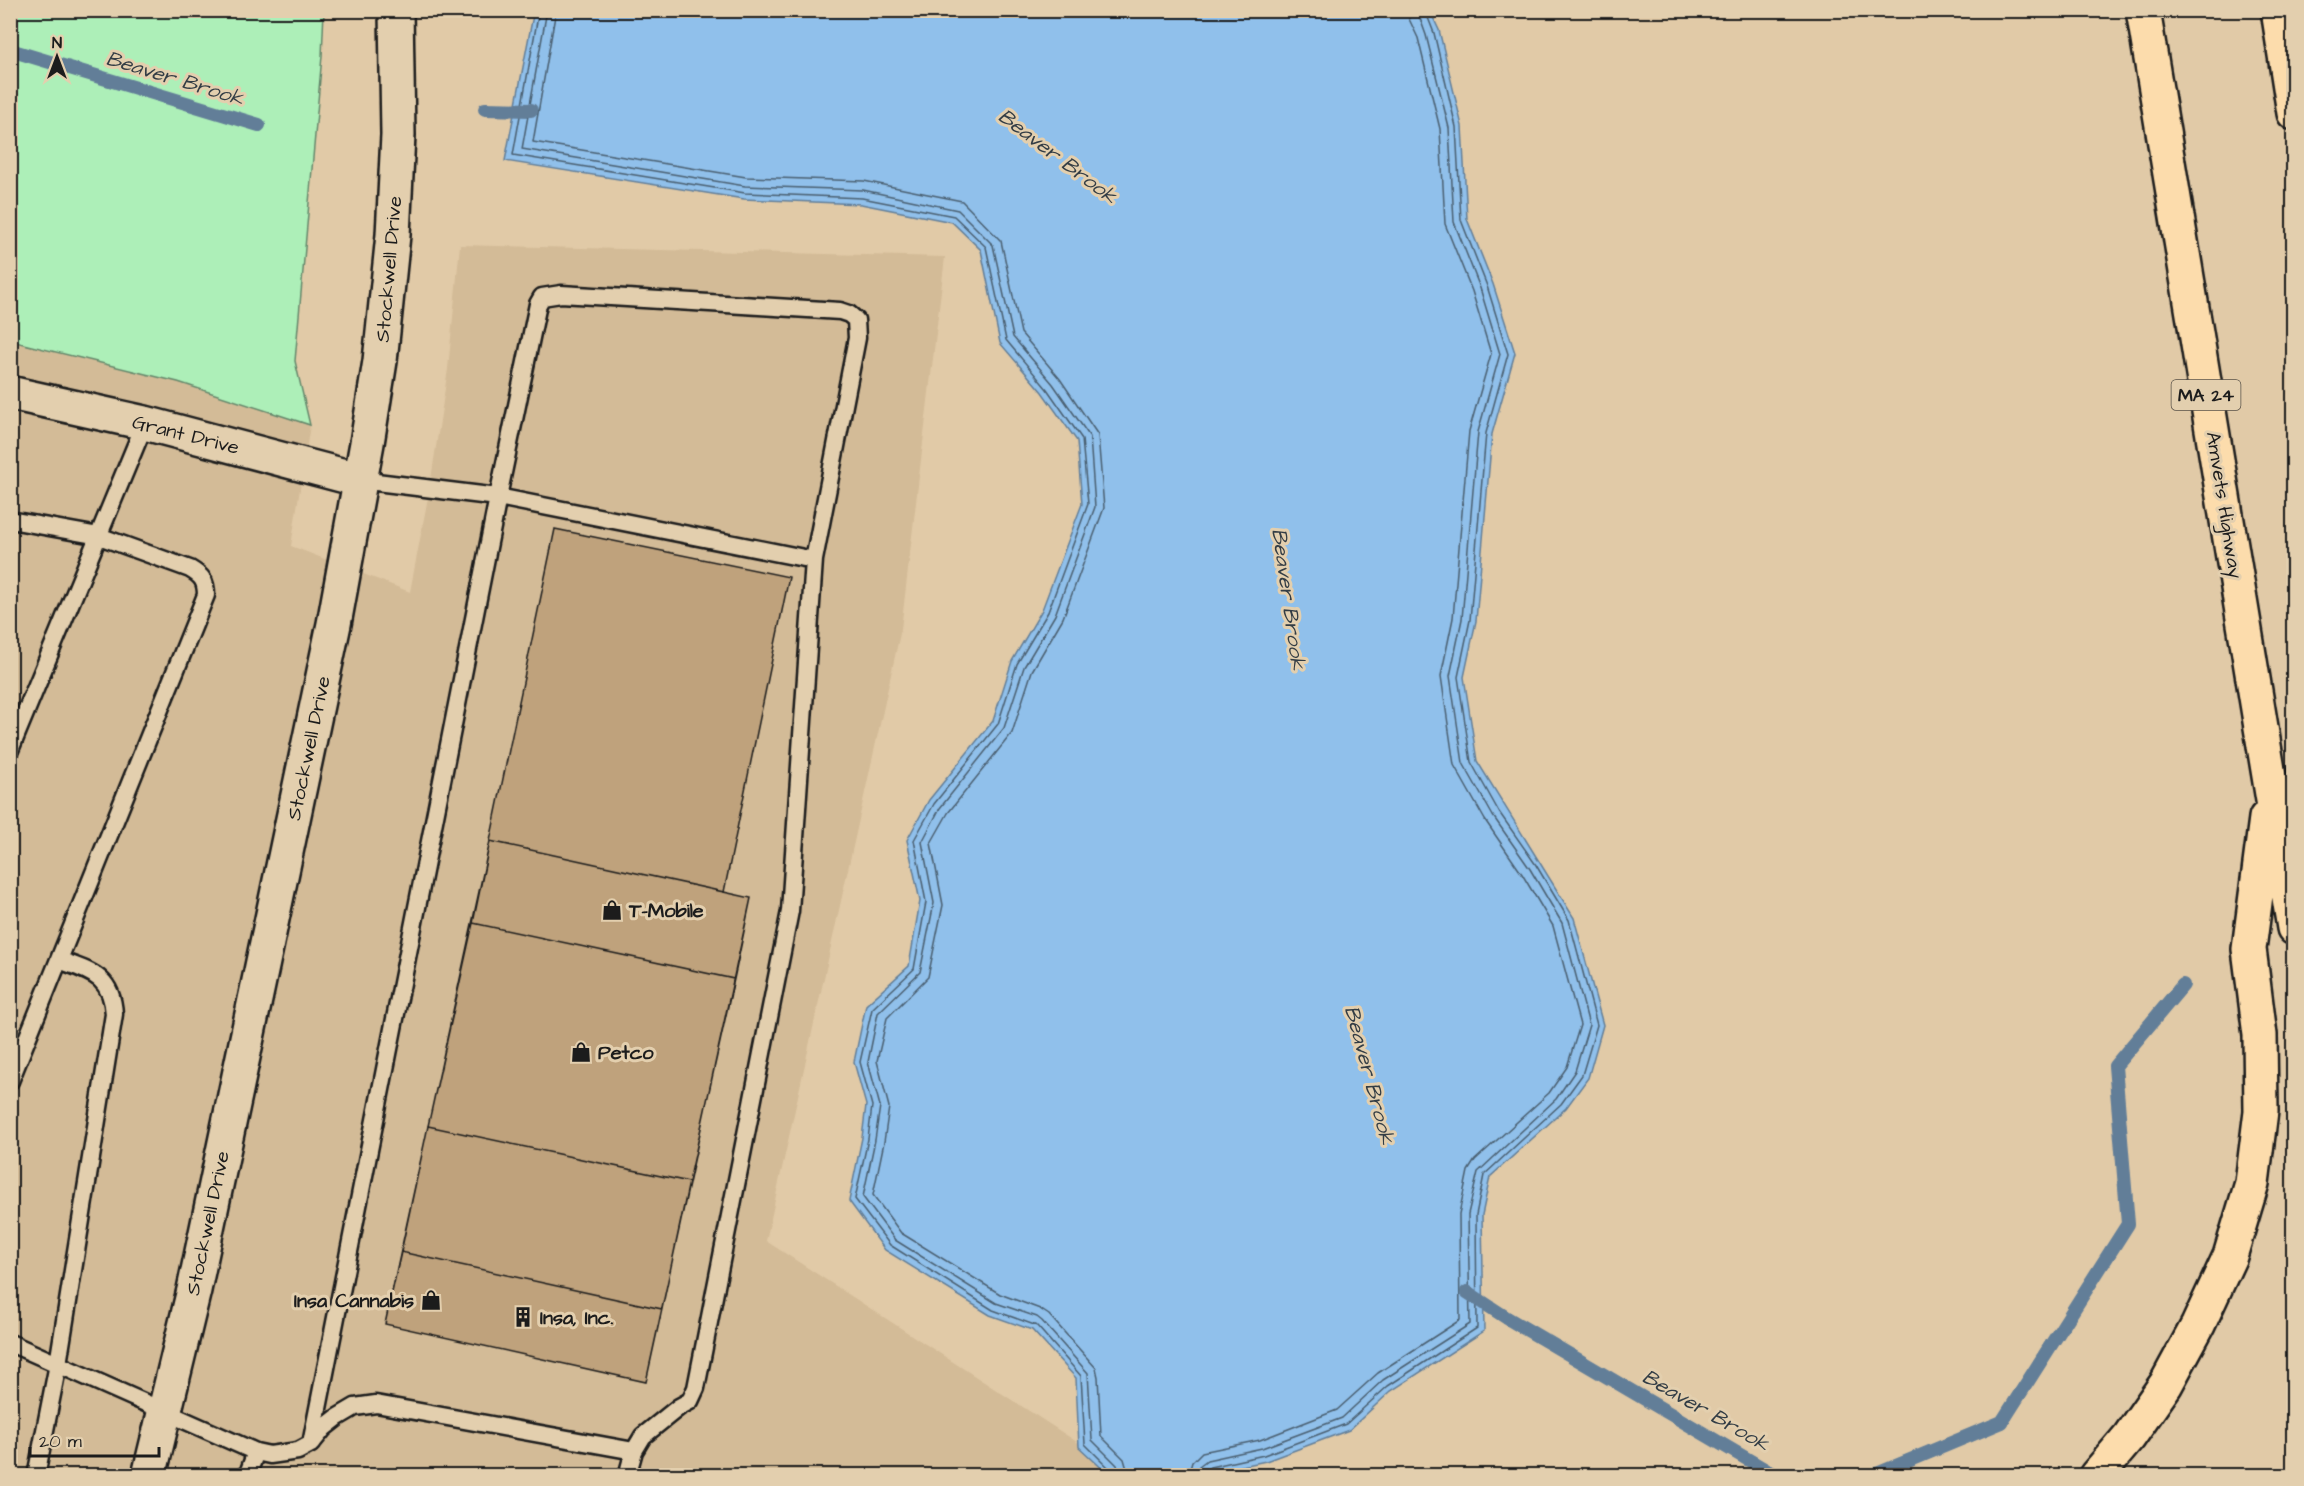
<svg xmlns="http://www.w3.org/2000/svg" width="2304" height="1486" font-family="'Architects Daughter',sans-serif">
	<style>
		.built { fill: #d3bb97 }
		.green { fill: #adefb8; stroke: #64866a; stroke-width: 1.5 }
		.water { fill: #90c0eb; stroke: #627e98; stroke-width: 1.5 }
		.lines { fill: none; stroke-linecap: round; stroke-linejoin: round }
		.shore { stroke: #4a5e6f; stroke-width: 1.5 }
		.stream { stroke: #627e98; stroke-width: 14 }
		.building { fill: #bfa27c; stroke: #1c1c1c; stroke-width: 1.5 }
		.lane-casing { stroke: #1c1c1c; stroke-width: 21 }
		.street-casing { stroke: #1c1c1c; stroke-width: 38 }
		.highway-casing { stroke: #1c1c1c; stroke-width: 38 }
		.lane { stroke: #e3cfae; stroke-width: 16 }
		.street { stroke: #e3cfae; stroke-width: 33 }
		.highway { stroke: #fcdcac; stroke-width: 33 }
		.labels { text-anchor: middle; stroke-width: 6; stroke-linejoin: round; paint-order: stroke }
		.shield { fill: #e3cfae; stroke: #585248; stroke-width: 1.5 }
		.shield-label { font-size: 18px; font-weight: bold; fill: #1c1c1c }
		.street-label { font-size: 20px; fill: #1c1c1c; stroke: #e3cfae }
		.poi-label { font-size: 20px; font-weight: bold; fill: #1c1c1c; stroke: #e3cfae; text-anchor: start }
		.water-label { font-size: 21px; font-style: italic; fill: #333d45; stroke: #e3cfae }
	</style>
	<rect width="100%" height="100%" fill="#e1caa7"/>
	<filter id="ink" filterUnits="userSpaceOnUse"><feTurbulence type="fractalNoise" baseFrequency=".0167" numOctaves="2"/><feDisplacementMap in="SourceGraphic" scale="12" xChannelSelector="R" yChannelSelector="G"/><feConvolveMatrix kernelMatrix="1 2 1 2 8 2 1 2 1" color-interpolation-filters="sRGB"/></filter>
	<g filter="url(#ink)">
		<path class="built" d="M460 245 945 257 901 629 766 1241 1128 1475 11 1476V341L178 382 310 425 291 546 410 592 429 492 448 369Z"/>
		<path class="green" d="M11 10 324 11 322 56 295 361 310 425 178 382 11 341Z"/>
		<path class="water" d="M534 10 1430 11 1439 30 1462 126 1467 219 1493 284 1515 353 1492 434 1476 621 1464 677 1477 761 1574 918 1603 1025 1588 1078 1566 1108 1490 1177 1482 1215 1484 1331 1391 1391 1349 1430 1266 1461 1198 1475H1109L1079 1447 1076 1378 1032 1330 990 1315 885 1250 849 1201 862 1138 866 1105 854 1062 866 1005 909 966 920 901 907 840 929 800 993 721 1012 661 1042 610 1082 504 1077 441 1042 392 1000 343 981 250 952 222 861 204 744 199 505 161Z"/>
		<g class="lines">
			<path class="shore" d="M539 10 513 155 745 193 862 198 954 216 986 247 1006 340 1047 389 1082 439 1088 504 1048 612 1017 664 998 724 934 804 914 840 926 902 914 969 872 1009 860 1062 872 1106 868 1139 855 1199 890 1245 993 1310 1037 1326 1081 1376 1085 1444 1110 1469 1112 1476
				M547 10 522 149 745 186 863 190 958 210 993 245 1013 337 1053 384 1090 437 1095 507 1055 615 1024 667 1004 728 940 808 922 842 934 903 920 972 878 1013 868 1062 880 1106 875 1140 863 1197 895 1240 996 1303 1037 1317 1042 1321 1088 1373 1092 1440 1117 1465 1120 1476
				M556 10 533 142 746 177 864 181 962 201 1001 241 1021 333 1060 379 1098 435 1104 508 1063 618 1032 671 1012 733 948 813 931 843 943 905 928 977 887 1018 877 1061 889 1107 884 1142 873 1195 901 1233 1000 1294 1040 1309 1049 1315 1096 1368 1098 1377 1101 1436 1124 1459 1129 1476
				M1188 1476 1192 1462 1202 1452 1260 1440 1337 1410 1378 1373 1460 1320 1459 1214 1468 1171 1475 1160 1549 1093 1567 1067 1580 1025 1553 926 1522 874 1485 820 1454 765 1441 676 1453 618 1469 431 1491 354 1472 291 1445 224 1440 129 1418 38 1409 19 1408 10
				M1197 1476 1199 1466 1207 1460 1262 1448 1342 1418 1383 1380 1470 1324 1468 1214 1478 1172 1556 1099 1575 1071 1589 1025 1562 923 1530 869 1493 816 1463 763 1450 676 1462 619 1478 432 1500 354 1480 288 1454 222 1449 128 1426 35 1417 10
				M1205 1476 1206 1470 1210 1467 1264 1455 1346 1424 1388 1386 1477 1328 1476 1215 1484 1175 1561 1104 1582 1075 1597 1025 1569 920 1536 865 1499 812 1471 762 1458 677 1470 620 1486 433 1508 354 1487 286 1461 220 1456 127 1434 33 1425 10"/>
			<path class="stream" d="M10 50 259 125
				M485 109 531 110
				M1467 1292 1507 1318 1776 1476
				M1872 1476 2002 1422 2128 1224 2115 1066 2183 985"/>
		</g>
		<path class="building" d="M555 529 789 577 724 892 751 898 646 1382 385 1324 490 841Z
			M555 529 789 577 724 892 490 841Z
			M490 841 751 898 734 979 473 923Z
			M473 923 734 979 689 1182 428 1126Z
			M428 1126 689 1182 662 1309 401 1252Z
			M401 1252 662 1309 646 1382 385 1324Z"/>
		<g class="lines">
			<g class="lane-casing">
				<path id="lane" d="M360 480 498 497 814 560
					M10 520 99 536 190 569C202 576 206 581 206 595L10 1081
					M10 750 145 423
					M10 1343 256 1452 270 1455 298 1451 311 1444 324 1428 338 1417 355 1407 376 1404 634 1451
					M311 1444 498 497 538 304 542 297 561 294 840 311 849 314 856 320 857 338 814 560 790 911 696 1388 690 1401 679 1407 643 1436 634 1451 627 1476
					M36 1476 58 1364 114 1014C112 976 91 972 59 960
					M247 1476 256 1452"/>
			</g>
			<g class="street-casing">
				<path id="street" d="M10 393 145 423 360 480
					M149 1476 194 1290 334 624 367 443 380 361 393 235 398 135 396 10"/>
			</g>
			<g class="highway-casing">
				<path id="highway" d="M2143 10 2294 928
					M2278 10 2294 113
					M2096 1476 2129 1437 2166 1384 2198 1325 2230 1256 2252 1183 2261 1111 2260 1035 2249 949 2266 818"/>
			</g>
			<use href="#lane" class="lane"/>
			<use href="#street" class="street"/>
			<use href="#highway" class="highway"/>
		</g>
	</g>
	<defs>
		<g id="shop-bare" transform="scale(1.62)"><path d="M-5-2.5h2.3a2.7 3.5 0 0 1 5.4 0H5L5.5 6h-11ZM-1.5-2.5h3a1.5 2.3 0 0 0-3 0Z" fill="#1c1c1c" stroke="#e3cfae" stroke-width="2.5" paint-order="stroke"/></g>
		<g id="building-bare" transform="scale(1.62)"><path d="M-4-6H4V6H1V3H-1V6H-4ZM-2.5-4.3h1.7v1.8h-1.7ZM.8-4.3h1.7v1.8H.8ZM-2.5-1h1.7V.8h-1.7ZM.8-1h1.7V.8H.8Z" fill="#1c1c1c" stroke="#e3cfae" stroke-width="2.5" paint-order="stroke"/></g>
	</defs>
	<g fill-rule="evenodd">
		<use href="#shop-bare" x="612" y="910"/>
		<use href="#shop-bare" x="581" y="1052"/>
		<use href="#shop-bare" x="431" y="1300"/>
		<use href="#building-bare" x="523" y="1317"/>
	</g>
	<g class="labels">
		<rect class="shield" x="2171.5" y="380" width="69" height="30" rx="4.5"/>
		<g class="shield-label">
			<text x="2206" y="401">MA 24</text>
		</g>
		<g class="street-label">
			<text transform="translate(388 269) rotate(-85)" y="7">Stockwell Drive</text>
			<text transform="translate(186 434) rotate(14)" y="7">Grant Drive</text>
			<text transform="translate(2225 505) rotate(81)" y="7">Amvets Highway</text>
			<text transform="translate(308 748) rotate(-78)" y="7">Stockwell Drive</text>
			<text transform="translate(207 1223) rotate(-78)" y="7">Stockwell Drive</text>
		</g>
		<g class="poi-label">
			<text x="629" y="917">T-Mobile</text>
			<text x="598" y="1059">Petco</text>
			<text x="414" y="1307" text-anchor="end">Insa Cannabis</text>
			<text x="540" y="1324">Insa, Inc.</text>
		</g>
		<g class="water-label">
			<text transform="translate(175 78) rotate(17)" y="7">Beaver Brook</text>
			<text transform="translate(1058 156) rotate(37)" y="7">Beaver Brook</text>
			<text transform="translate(1289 599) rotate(82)" y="7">Beaver Brook</text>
			<text transform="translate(1370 1075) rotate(75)" y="7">Beaver Brook</text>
			<text transform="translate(1706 1410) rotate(30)" y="7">Beaver Brook</text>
		</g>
	</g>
	<rect width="2304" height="1486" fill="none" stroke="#e3cfae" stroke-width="36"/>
	<rect x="18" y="18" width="2268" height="1450" fill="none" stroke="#1c1c1c" stroke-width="2" filter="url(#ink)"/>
	<g transform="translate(57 57)" stroke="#e3cfae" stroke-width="4.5" paint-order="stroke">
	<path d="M0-4.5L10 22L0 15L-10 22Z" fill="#1c1c1c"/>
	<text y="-9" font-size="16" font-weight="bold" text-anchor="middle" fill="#1c1c1c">N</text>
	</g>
	<path d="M30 1447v9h129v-9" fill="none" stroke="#1c1c1c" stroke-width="3"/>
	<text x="39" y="1447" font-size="18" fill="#1c1c1c" stroke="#e3cfae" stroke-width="4.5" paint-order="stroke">20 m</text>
</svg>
